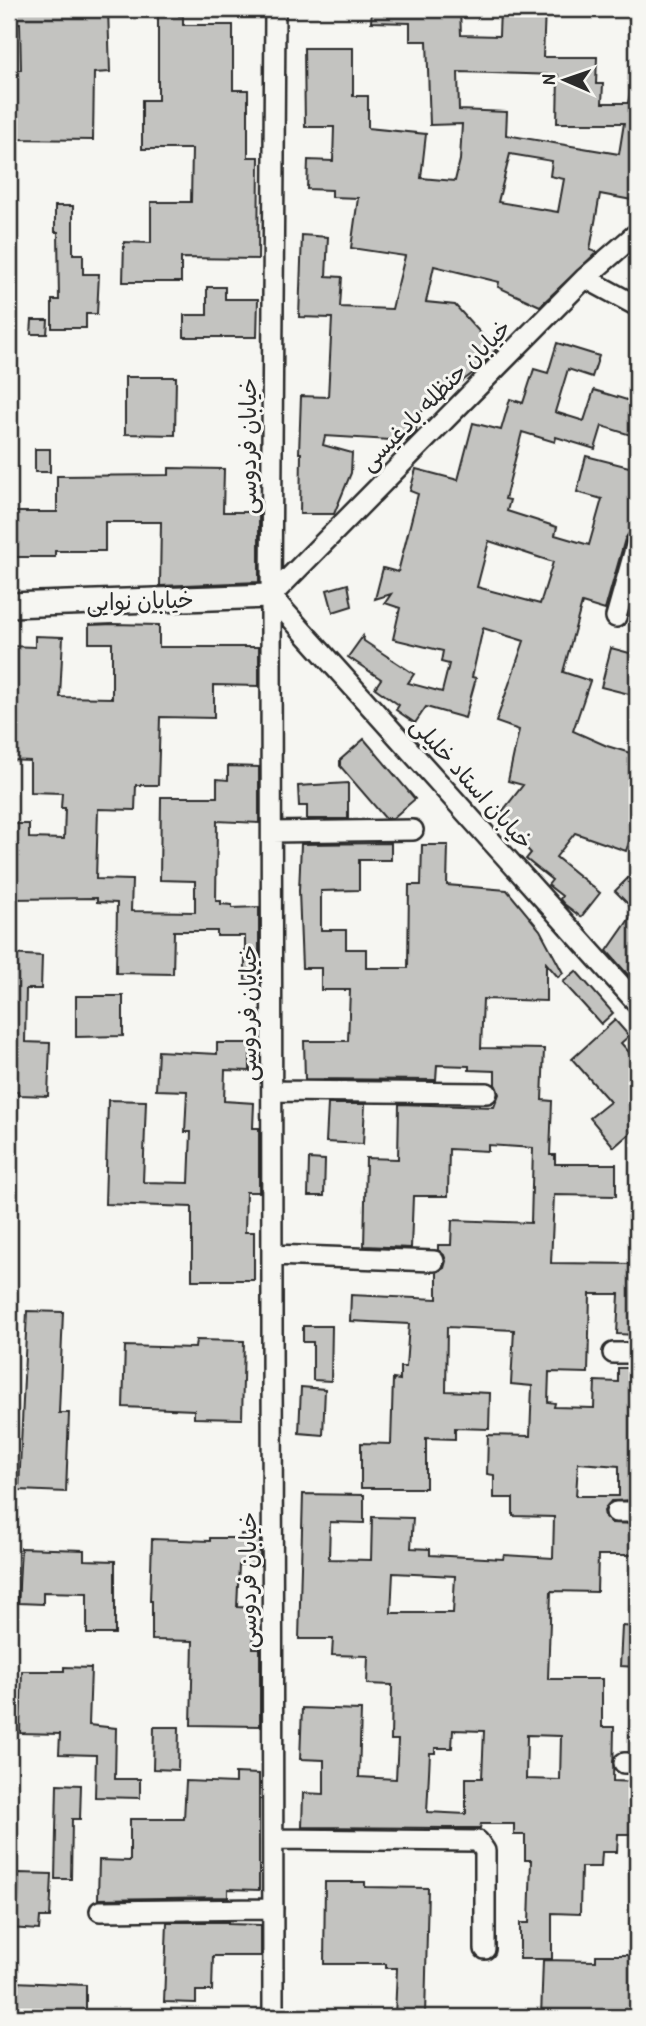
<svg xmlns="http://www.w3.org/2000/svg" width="646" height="2026" font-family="'Patrick Hand','Playpen Sans Arabic',sans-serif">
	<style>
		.building { fill: #c3c3c0; stroke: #2b2b2b; stroke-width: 2; fill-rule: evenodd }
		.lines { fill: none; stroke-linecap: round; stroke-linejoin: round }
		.minor-casing { stroke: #2b2b2b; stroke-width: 24 }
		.tertiary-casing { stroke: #2b2b2b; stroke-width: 28 }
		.minor { stroke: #f6f6f2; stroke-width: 19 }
		.tertiary { stroke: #f6f6f2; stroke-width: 23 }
		.labels { text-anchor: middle; stroke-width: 6; stroke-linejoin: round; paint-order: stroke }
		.street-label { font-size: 23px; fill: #2b2b2b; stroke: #f6f6f2 }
	</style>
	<rect width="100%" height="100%" fill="#f6f6f2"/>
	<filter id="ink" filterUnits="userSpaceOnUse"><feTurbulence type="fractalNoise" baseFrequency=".0143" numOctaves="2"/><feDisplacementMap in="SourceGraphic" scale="14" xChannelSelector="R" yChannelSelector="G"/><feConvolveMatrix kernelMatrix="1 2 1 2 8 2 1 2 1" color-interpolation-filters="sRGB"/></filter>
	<g filter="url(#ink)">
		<path class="building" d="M9 9H108L110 72 94 73 93 140 9 139 12 70H21L20 23H9Z
			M158 9H179V16H183V25H233V90H248V157H259L258 259 181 258V282H123L124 242 151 243V202H191L192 149H142V100H158Z
			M372 9H460L461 35 499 36 500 9H545L543 57H597L596 84H603L602 103H628L630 94H637V201L600 194 590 250 597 252 540 306 498 287 499 282 434 266 426 302 455 305 496 350 477 370 417 415 416 432 407 441 325 436 323 445 352 453 351 473 334 514H300L301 453H299L301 396 328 397 332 318 299 317 302 235 328 237 326 276 342 277 340 307 392 309 405 256 351 248 358 198 332 197V190L307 189 308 160 333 161 334 127H305L304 48H353V96H368V128L426 134 421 178 455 181 460 160 462 124 430 125 427 41H410V23L371 22ZM458 72 558 75 557 123H624L619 154 506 135 507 112 459 110ZM510 154 552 161 550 176 564 179 558 212 498 202Z
			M55 206H73V254H83V274H99L97 314H86V328H52V300H59L58 232H55Z
			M207 287H225V299H258L257 337H184V315H207Z
			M32 320H48L47 334H31Z
			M557 343 599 356 592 377 568 369 555 412 584 421 594 390 637 403V437L602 426 595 449 556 437 555 442 522 432 505 499 510 500 507 511 557 527 555 535 589 545 602 499 577 492 586 456 637 469V530L629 533 625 539 605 610 582 603 563 672 590 681 573 731 607 746 637 755V819L626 851 575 833 556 857 600 893 581 917 564 904 560 899 562 896 548 885 552 880 526 859 531 853 498 817 523 785 508 781 519 730 496 722 524 641 483 628 472 677 476 678 465 718 426 707 415 723 396 710 399 705 375 688 381 679 348 657 363 636 364 641 414 674 408 683 442 692 449 664 441 662 443 651 393 639 400 608 385 603 391 594 375 599 383 568 398 572 418 494 410 491 416 469 458 480 473 423 501 430 510 399 523 403 534 369 548 373ZM489 541 553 562 540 604 477 587Z
			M125 377H176L175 435 125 434Z
			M35 449H50V472H35Z
			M169 468 224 469 223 512H259V582L160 586 161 522H105V551H55V557H9V512H57V476L169 475Z
			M348 584 352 606 333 612 327 590Z
			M113 624 159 625V647H259V686L214 685V718L160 717 158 785H136L135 810 98 809 96 879 132 880 131 911 195 912V881L160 880 161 797H217V779L228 780V766L259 767V823L217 821 216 901H221V904L232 905V908L259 907V980H245V936H217V931H174L173 974 116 973 117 903 97 902V898L9 899V824H29V838L64 839 65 808H61L62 793 30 792V761L9 760V646L35 647V636L63 637 60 697 112 698V643H89V625Z
			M611 648 637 655V696L601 687Z
			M364 739 415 799 393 818H385L340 766V760Z
			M348 783V819H307V806H299L298 786Z
			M391 843V860H359V890L321 891V930H346V949H366V968H408L409 885H421L422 845H448L447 885 507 890 540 930 563 973 558 977 546 963V1001L483 999 481 1048 544 1049 542 1100 552 1101 550 1155H555V1164H616V1196L554 1195 551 1263 637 1264V1335L617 1334 619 1294H590L588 1373 549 1372 548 1402 555 1403 554 1407 594 1408 595 1381 618 1382V1368H637V1500L611 1501 604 1511 605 1517 611 1523 637 1524V1555H598L597 1592 551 1591 548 1679H602V1727H614L613 1781 637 1782V1834H618L617 1852H602L601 1867H581L580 1914 552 1913V1959H520V1923H529L531 1860H525V1835H514V1824H481L480 1828H448L302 1827 303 1793 324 1794V1760L300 1759 302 1708 361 1710 359 1777 396 1779 398 1740H391L392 1685 367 1684 368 1656 332 1655 333 1639H299L303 1494 364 1495V1523L330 1522 329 1559 371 1560 372 1517 413 1518 411 1548 430 1549V1555L503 1559 504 1555 553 1558 554 1517 513 1516V1498H494V1475L487 1474 488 1435 530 1436 532 1386 511 1384 514 1330 447 1327 446 1391 490 1393 489 1429 455 1428V1439L426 1438V1488H361V1443L391 1444 393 1379 400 1380V1367H406L409 1324 350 1321 351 1295 437 1299V1272L444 1268 446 1261 444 1255 438 1250V1245H451L452 1220 531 1223 533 1148 488 1145V1151L449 1149 448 1196H413L411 1248 364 1246 366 1158 398 1159 399 1104 494 1107 499 1094 495 1084V1071L469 1070V1066L437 1065 436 1080 305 1079 304 1041H348L350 990H321V968H302L299 891 301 844ZM578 1463 619 1466V1496H576ZM393 1573 455 1576 453 1613H391ZM453 1730 484 1731 482 1778H466V1814L427 1812 430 1753H435V1748H452ZM527 1735 561 1736 560 1780 526 1779Z
			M630 876 637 884V899L630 906 615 891Z
			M637 908V985L607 951Z
			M9 954 42 956 41 989H26L25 1042 50 1043 48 1096 18 1095V1092H9Z
			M576 971 613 1013 601 1024 563 982Z
			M76 996H123V1036L76 1037Z
			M615 1020 629 1036 621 1043 637 1061V1127L614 1147 590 1118 610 1102 572 1059Z
			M217 1043H250V1071L225 1070 224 1101 254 1103 253 1128H259V1192H246L245 1232H254V1280H192V1207L105 1204 108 1100 146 1101 143 1182 189 1183 191 1132H185L187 1091 156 1090 158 1051 217 1054Z
			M328 1104H365L363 1144 326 1142Z
			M309 1159 325 1160 324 1196H308Z
			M27 1311 63 1312 59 1413H69L66 1492 19 1490Z
			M303 1326H332L331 1381 313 1380V1342H303Z
			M196 1340 244 1341 242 1419 194 1418V1410L123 1407 125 1346 195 1348Z
			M301 1387 325 1389 323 1435 299 1433Z
			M241 1534 260 1535V1565H239L237 1607 255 1608 253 1648H260V1726L191 1725 193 1641 152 1640V1601H150L152 1539 210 1541V1538H241Z
			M21 1548 84 1550V1560L115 1561V1634H87V1593L43 1592V1604L18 1603Z
			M622 1626 637 1627V1667L620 1666Z
			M64 1667 91 1668 89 1725 116 1728 115 1779H140V1798L95 1797 96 1755 59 1754 60 1734 20 1733 22 1671H64Z
			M154 1727H179L178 1770 153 1769Z
			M235 1773 259 1774V1890L228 1889V1897L98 1899 99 1860 130 1861V1819H184L186 1781 235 1783Z
			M57 1784 81 1785 80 1819H72L71 1879H55Z
			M19 1873 52 1874 50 1917H40L39 1930 9 1928V1902H18Z
			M325 1882H365V1887L428 1888 425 2017H395L397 1968H386V1964H324Z
			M167 1922H228V1924L261 1925V1956H213L212 1991H196V2003L164 2002Z
			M596 1955H637V2007H629V2012L589 2011V2017H541L543 1960 596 1961Z
			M14 1982 86 1985V2017H14Z"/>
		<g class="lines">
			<g class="minor-casing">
				<path id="minor" d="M637 233 585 278 271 596 637 1003
					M585 278 637 306
					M616 617 637 542
					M272 832 413 830
					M272 1091 487 1093
					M273 1255 434 1261
					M613 1353H637
					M616 1512H637
					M624 1763H637
					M273 1839 478 1841 485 1851V1949
					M100 1911 273 1909
					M273 2017 271 596 275 9"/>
			</g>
			<g class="tertiary-casing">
				<path id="tertiary" d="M9 605 271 596"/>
			</g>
			<use href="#minor" class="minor"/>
			<use href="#tertiary" class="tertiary"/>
		</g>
	</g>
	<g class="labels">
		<g class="street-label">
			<text transform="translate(435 395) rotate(-45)" y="8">خیابان حنظله بادغیسی</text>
			<text transform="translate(248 446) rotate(-90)" y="8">خیابان فردوسی</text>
			<text transform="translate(140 601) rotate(-2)" y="8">خیابان نوایی</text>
			<text transform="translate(472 783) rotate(48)" y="8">خیابان استاد خلیلی</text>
			<text transform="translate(248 1013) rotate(-90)" y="8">خیابان فردوسی</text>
			<text transform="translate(248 1580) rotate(-90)" y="8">خیابان فردوسی</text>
		</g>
	</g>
	<rect width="646" height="2026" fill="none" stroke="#f6f6f2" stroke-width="35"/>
	<rect x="18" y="18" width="611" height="1991" fill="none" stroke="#2b2b2b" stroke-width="2.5" filter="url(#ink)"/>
	<g transform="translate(565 80) rotate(272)" stroke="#f6f6f2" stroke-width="5" paint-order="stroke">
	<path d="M0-5L12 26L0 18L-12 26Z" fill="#2b2b2b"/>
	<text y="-10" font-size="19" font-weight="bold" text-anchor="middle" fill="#2b2b2b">N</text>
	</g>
</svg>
